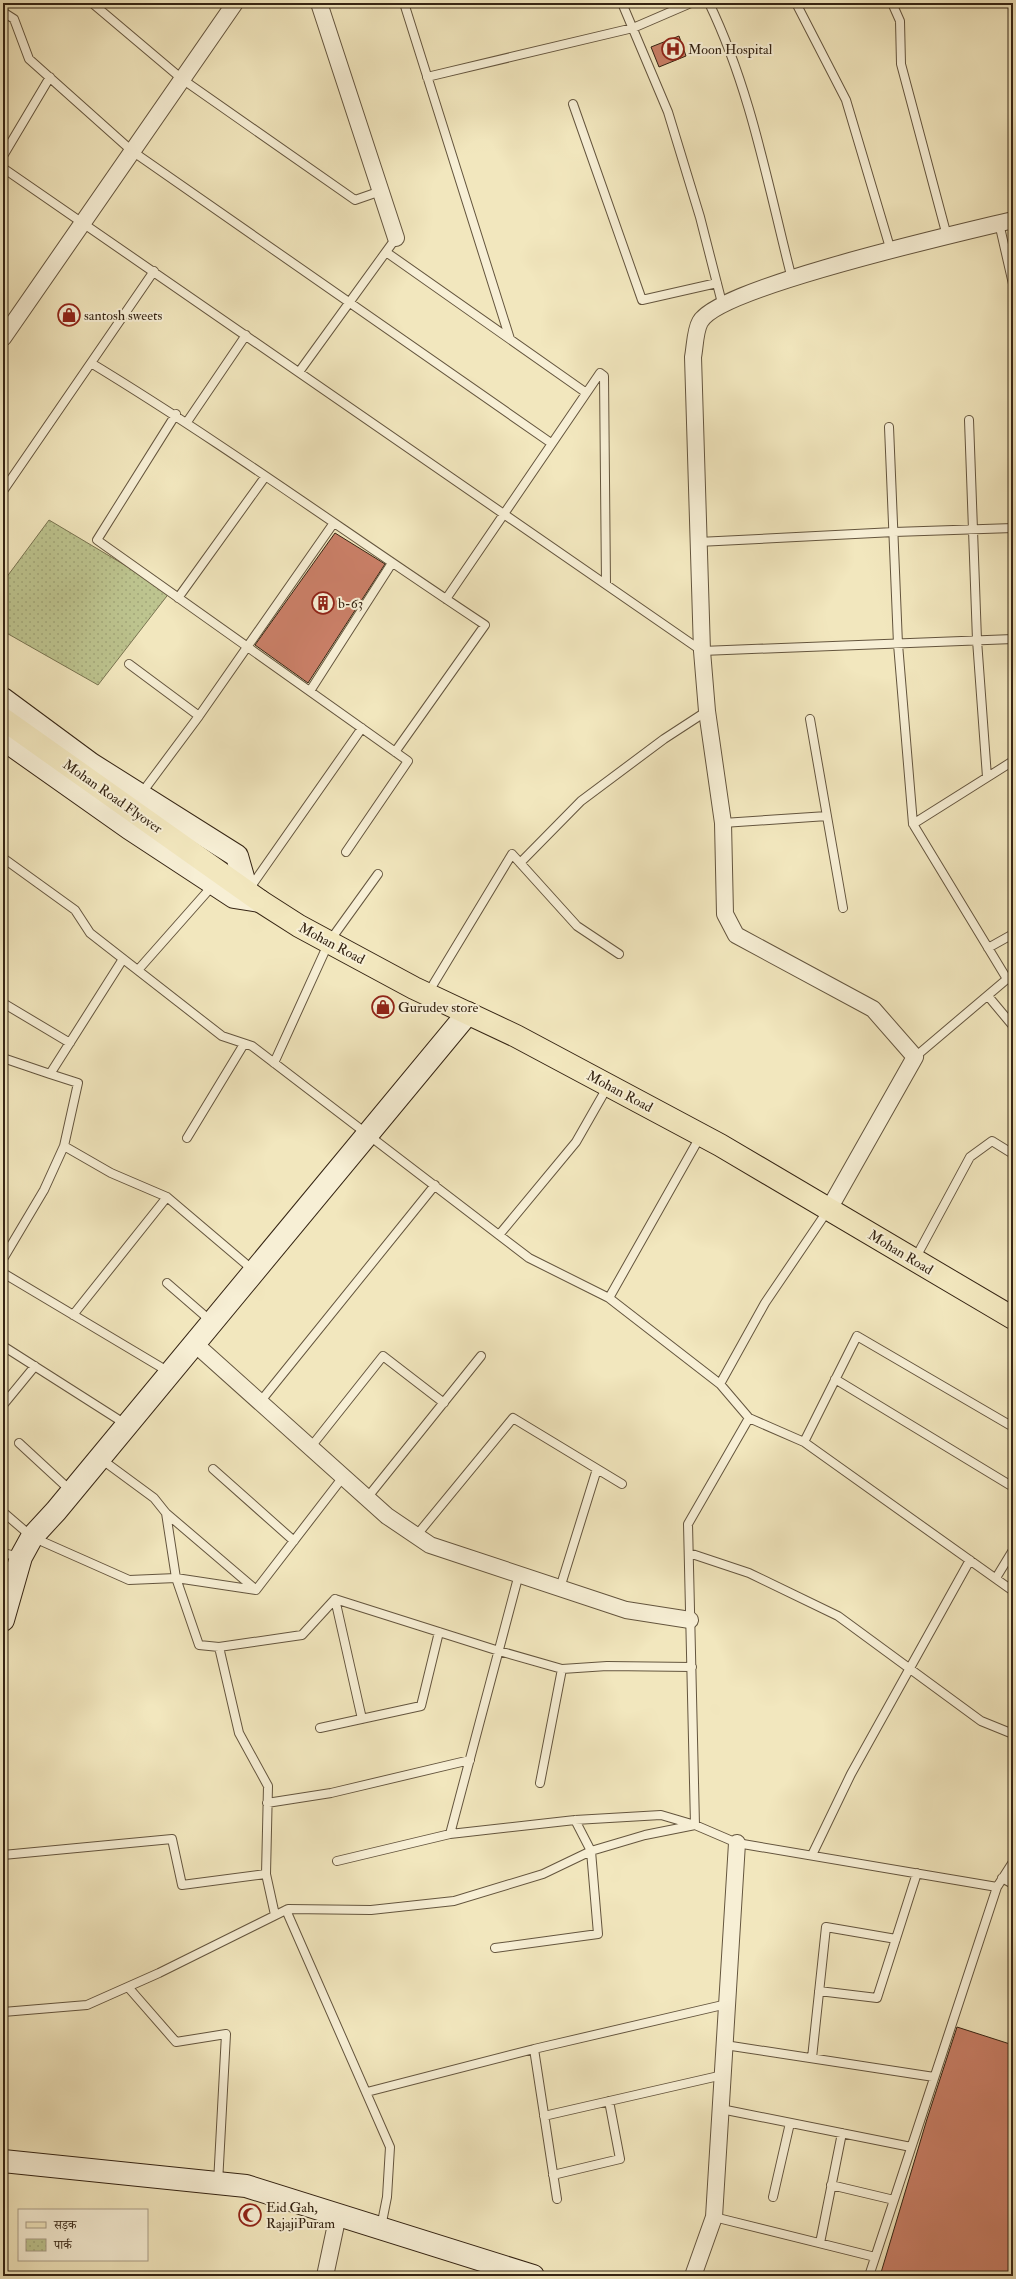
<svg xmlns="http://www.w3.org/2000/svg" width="1016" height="2279" font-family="'IM FELL Double Pica','Noto Serif Devanagari',serif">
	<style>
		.park { fill: url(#park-dots); stroke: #797451 }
		.building { fill: #c97f67; stroke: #352413 }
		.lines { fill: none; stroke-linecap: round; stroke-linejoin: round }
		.lane-casing { stroke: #64553e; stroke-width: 10 }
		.street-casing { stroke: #64553e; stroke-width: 18 }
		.secondary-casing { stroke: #352413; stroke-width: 24 }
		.primary-casing { stroke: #352413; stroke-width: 24 }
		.lane { stroke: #f7efd5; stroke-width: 8 }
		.street { stroke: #f7efd5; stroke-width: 16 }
		.secondary { stroke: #f7efd5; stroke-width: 22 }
		.primary { stroke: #f2e7be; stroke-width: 22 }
		.labels { text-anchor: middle; stroke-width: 4; stroke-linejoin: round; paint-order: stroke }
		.poi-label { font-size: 14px; fill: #352413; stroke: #f7efd5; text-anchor: start }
		.street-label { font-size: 14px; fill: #352413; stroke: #f7efd5 }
	</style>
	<defs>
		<pattern id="park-dots" width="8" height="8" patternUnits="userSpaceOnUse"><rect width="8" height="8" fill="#bdc48f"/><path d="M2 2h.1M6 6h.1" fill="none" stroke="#a3a87a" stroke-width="1.8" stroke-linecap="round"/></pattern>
	</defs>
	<rect width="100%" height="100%" fill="#f2e7be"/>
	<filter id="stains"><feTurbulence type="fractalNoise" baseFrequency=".005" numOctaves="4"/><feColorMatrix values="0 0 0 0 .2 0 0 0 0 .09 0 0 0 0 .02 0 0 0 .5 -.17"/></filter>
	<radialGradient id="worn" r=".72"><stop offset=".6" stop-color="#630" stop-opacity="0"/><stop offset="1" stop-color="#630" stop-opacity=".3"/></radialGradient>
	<path class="park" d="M49 520 170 592 98 685 3 631V582Z"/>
	<path class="building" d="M679 36 686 56 659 67 651 47Z
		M335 533 385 564 308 683 255 645Z
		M957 2027 1013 2045V2276H880L927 2119Z"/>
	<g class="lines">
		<g class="lane-casing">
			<path id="lane" d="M92 3 182 79 355 200 381 191
				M404 3 510 339
				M622 3 668 112 700 217 722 303
				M709 3C751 90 768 186 792 279
				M796 3 846 100 891 251
				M892 3 900 21 901 64 947 236
				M3 12 14 19 29 59 132 151 551 443
				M427 77 633 28 691 3
				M573 104 642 300 717 283
				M3 156 50 77
				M3 168 702 651 1013 639
				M999 223 1013 284
				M386 252 585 392
				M91 363C226 445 353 538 485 625L395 752
				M299 372 396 238
				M176 414 97 540 408 761 346 852
				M969 420 977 640 987 777
				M187 422 246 335
				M889 427 898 644 913 824 1007 979 915 1057
				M3 491 154 271
				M698 542 894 532 1013 528
				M178 598 265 477
				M446 599 600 373 604 376 606 584
				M129 664 199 716
				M310 691 392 563
				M810 719 843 908
				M141 794 199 716 333 524
				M723 823 827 816
				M913 824 1013 761
				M3 858 75 910 90 933 222 1036 252 1046 529 1258 609 1298 720 1384 749 1418 804 1442 1013 1591
				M520 863 581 801 664 739 707 711
				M250 888 362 728
				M988 948 1013 934
				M138 970 214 884
				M428 993 512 854 577 926 619 954
				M988 996 1013 1026
				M3 1003 70 1043
				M3 1058 50 1074
				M274 1063 329 942 378 874
				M187 1138 244 1044
				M64 1146 111 1173 167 1197 253 1270
				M499 1235 576 1142 608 1086
				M3 1259 44 1190 64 1146 78 1083 50 1074 123 959
				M915 1259 970 1157 992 1141 1013 1154
				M3 1273 169 1372
				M167 1283 212 1322
				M609 1298 701 1135
				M73 1315 167 1197
				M3 1346 127 1425
				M835 1379 1013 1487
				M720 1384 765 1303 828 1210
				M260 1402 435 1185
				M3 1405 35 1366
				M804 1442 857 1336 1013 1427
				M19 1443 71 1491
				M310 1448 383 1356 444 1403
				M101 1459 154 1498 166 1513 255 1589
				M213 1469 294 1541
				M367 1498 481 1356
				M3 1512 32 1537 129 1580 176 1578 256 1590
				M166 1513 176 1578 199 1645 219 1647
				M416 1536 513 1418 622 1484
				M3 1553 20 1557
				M689 1553 749 1573 838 1616 981 1721 1013 1734
				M996 1578 1013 1550
				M560 1588 597 1469
				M256 1590 343 1477
				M335 1599 499 1651 562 1669 540 1783
				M335 1599 362 1719
				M562 1669 607 1666 692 1667
				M320 1728 421 1706 439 1632
				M267 1803 331 1793 470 1760
				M450 1834 519 1574
				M3 1855 172 1839 182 1885 266 1874
				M812 1855 851 1774 970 1560
				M337 1861 450 1834 575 1820 661 1815 695 1825 737 1843 997 1887
				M1002 1878 1013 1884
				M286 1910 390 2147 387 2197 381 2227
				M275 1915 266 1874 268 1786 239 1733 219 1647 302 1635 335 1599
				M495 1948 598 1934 591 1851 575 1820
				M128 1987 176 2042 226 2034 218 2183
				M819 1991 877 1998 917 1873
				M3 2012 87 2005 159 1973 288 1909 371 1910 454 1901 543 1874 591 1851 645 1835 695 1825 688 1524 749 1418
				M725 2045 934 2077
				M534 2049 557 2199
				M812 2058 826 1927 896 1939
				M367 2092 534 2049 727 2004
				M721 2109 911 2147
				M544 2116 723 2075
				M553 2175 620 2159 609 2101
				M831 2185 894 2200
				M773 2197 790 2123
				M714 2217 875 2257
				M820 2243 842 2133
				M869 2276 997 1887 1013 1862"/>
		</g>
		<g class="street-casing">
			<path id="street" d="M319 3 396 238
				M3 338 235 3
				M829 1209 915 1057 873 1009 736 935 725 914 723 823 707 711 702 651 693 357C695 347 695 331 700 322 719 287 964 232 1013 220
				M194 1343 387 1516 430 1545 626 1610 690 1620
				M325 2276 338 2215
				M693 2276 714 2217 737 1843"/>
		</g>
		<g class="secondary-casing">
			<path id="secondary" d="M3 699 91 764 237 856 247 891
				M3 739 129 828 234 897 260 901
				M3 1620 21 1557 32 1537 56 1511 468 1013
				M3 2161 246 2186 533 2276"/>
		</g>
		<g class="primary-casing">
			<path id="primary" d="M3 719 260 901 299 926 414 988 516 1036 720 1145 1013 1318"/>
		</g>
		<use href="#lane" class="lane"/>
		<use href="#street" class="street"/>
		<use href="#secondary" class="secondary"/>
		<use href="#primary" class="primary"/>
	</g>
	<defs>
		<g id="hospital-ring" transform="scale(1.15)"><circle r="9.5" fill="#f7efd5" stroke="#8f2418" stroke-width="1.5"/><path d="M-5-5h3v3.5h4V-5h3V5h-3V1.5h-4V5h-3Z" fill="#8f2418"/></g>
		<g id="shop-ring" transform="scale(1.15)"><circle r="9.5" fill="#f7efd5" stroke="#8f2418" stroke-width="1.5"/><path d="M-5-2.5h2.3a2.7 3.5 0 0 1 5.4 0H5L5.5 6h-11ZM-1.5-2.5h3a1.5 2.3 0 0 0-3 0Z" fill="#8f2418"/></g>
		<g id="building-ring" transform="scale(1.15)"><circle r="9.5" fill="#f7efd5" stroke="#8f2418" stroke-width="1.5"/><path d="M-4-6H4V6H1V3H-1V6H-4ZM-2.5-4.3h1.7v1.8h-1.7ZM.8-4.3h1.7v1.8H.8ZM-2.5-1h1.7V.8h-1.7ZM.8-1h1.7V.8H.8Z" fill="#8f2418"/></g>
		<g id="mosque-ring" transform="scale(1.15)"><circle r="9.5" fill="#f7efd5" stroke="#8f2418" stroke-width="1.5"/><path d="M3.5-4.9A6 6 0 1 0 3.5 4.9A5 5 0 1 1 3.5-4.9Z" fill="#8f2418"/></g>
	</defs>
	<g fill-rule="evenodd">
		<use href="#hospital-ring" x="673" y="49"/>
		<use href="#shop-ring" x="69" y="315"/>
		<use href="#building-ring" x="323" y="603"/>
		<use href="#shop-ring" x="383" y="1007"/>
		<use href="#mosque-ring" x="250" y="2215"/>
	</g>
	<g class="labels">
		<g class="poi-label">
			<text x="688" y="54">Moon Hospital</text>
			<text x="84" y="320">santosh sweets</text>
			<text x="338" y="608">b-63</text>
			<text x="398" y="1012">Gurudev store</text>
			<text x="266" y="2212">Eid Gah,<tspan x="266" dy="16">RajajiPuram</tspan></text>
		</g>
		<g class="street-label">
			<text transform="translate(113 796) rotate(35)" y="5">Mohan Road Flyover</text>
			<text transform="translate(332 943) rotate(28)" y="5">Mohan Road</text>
			<text transform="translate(620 1091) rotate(28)" y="5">Mohan Road</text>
			<text transform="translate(901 1252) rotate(31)" y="5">Mohan Road</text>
		</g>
	</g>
	<rect width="1016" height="2279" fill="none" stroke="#f2e7be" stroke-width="16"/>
	<rect x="4" y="4" width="1008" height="2271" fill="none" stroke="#352413" stroke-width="2"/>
	<rect x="8" y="8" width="1000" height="2263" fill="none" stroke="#352413"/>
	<rect x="18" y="2209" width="130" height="52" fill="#f7efd5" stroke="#a99e87"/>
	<rect x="26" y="2222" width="20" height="6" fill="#f2e7be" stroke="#a99e87"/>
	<text x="54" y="2229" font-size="12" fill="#352413">सड़क</text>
	<rect x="26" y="2239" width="20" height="12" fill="url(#park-dots)" stroke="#a99e87"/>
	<text x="54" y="2249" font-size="12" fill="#352413">पार्क</text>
	<rect width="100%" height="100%" filter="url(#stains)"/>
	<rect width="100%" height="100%" fill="url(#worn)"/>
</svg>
